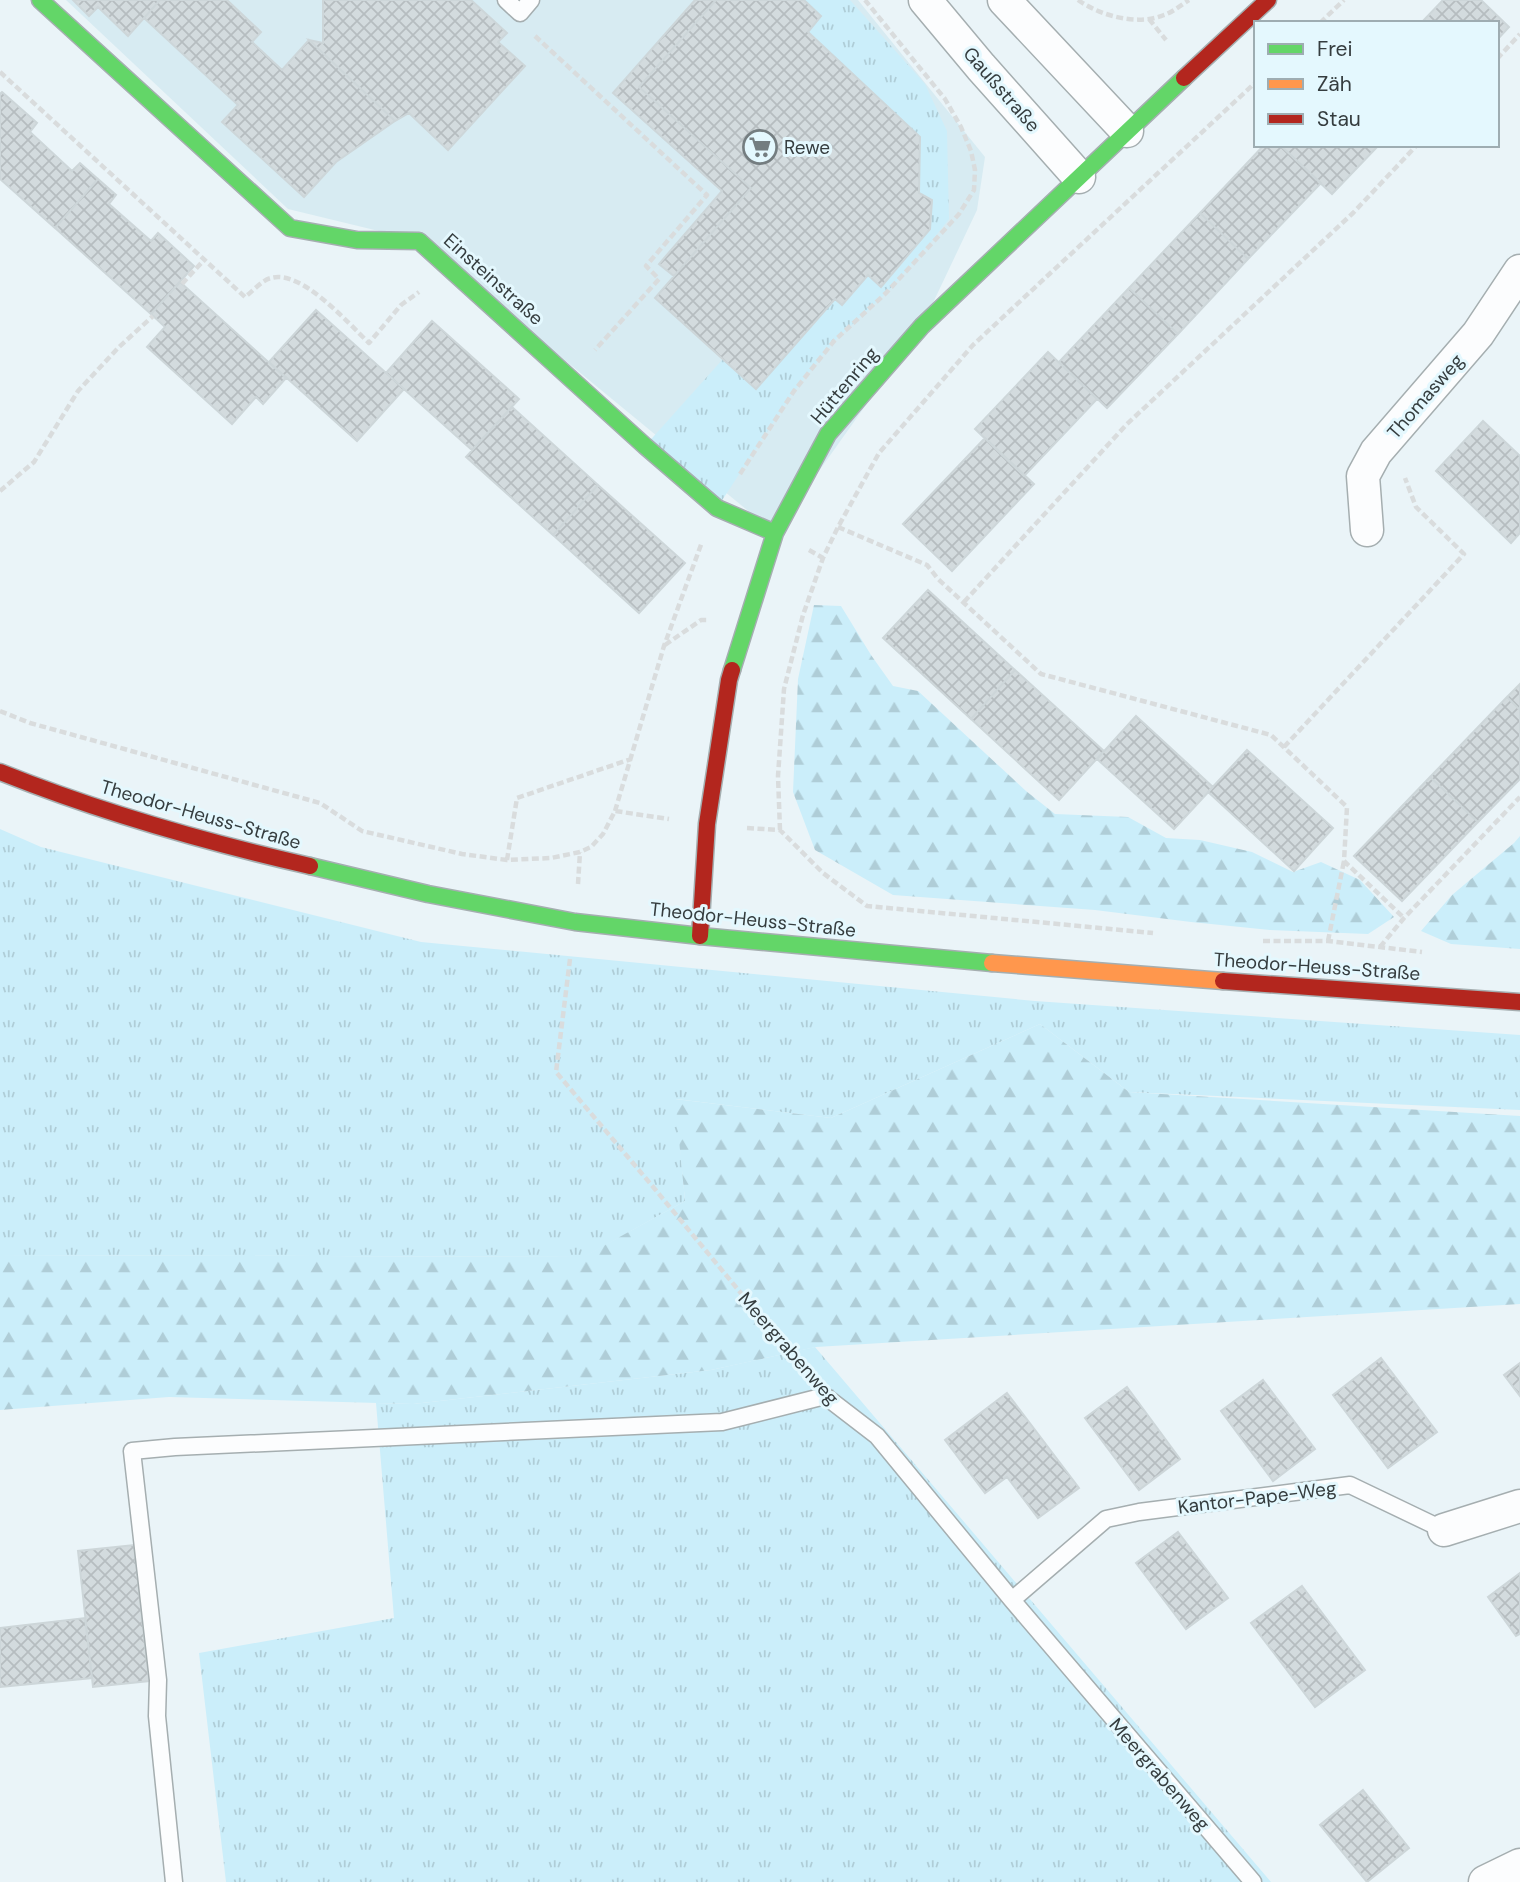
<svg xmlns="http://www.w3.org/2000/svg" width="1520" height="1882" font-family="'DM Sans',sans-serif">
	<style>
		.built { fill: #d7ebf2 }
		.grass { fill: url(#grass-tufts) }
		.forest { fill: url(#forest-firs) }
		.building { fill: url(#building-cross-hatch); stroke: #cdd6d9; stroke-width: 2 }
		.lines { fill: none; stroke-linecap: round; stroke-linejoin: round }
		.lane-casing { stroke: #a5aeb0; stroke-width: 19 }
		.street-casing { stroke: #a5aeb0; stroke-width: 35 }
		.fast-casing { stroke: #a5aeb0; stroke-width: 19 }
		.slow-casing { stroke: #a5aeb0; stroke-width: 19 }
		.jam-casing { stroke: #a5aeb0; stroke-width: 19 }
		.path { stroke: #d9dcdd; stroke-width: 4.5; stroke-dasharray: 7 3.5; stroke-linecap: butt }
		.lane { stroke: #fcfdfe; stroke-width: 16 }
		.street { stroke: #fcfdfe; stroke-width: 32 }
		.fast { stroke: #63d668; stroke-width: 16 }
		.slow { stroke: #ff974d; stroke-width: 16 }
		.jam { stroke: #b3261e; stroke-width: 16 }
		.labels { text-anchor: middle; stroke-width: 6; stroke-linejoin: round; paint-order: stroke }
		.street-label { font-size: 19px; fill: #353d3f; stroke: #e4f8fe }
		.poi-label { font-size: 19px; fill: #353d3f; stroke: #e4f8fe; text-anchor: start }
	</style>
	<defs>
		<pattern id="grass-tufts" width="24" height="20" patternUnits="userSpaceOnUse" patternTransform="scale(1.75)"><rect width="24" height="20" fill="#cbeefa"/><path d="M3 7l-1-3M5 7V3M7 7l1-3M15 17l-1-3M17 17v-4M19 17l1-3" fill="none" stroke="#afcdd7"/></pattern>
		<pattern id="forest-firs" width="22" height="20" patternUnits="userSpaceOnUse" patternTransform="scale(1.75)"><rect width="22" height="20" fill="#cbeefa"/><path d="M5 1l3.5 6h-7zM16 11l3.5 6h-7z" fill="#afcdd7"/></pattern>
		<pattern id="building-cross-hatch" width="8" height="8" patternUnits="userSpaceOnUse" patternTransform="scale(1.75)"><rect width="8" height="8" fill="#d3dbde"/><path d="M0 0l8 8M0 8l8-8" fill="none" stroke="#b6bdc0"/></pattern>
	</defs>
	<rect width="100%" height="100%" fill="#eaf4f8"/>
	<path class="built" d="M66 0H858L985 157 977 210 922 326 775 533 420 241 288 209Z"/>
	<path class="grass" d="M804 0H850L925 84 947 131 949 219 931 242 886 293 834 341 794 391 717 508 645 446 723 359 756 389 835 299 842 305 868 275 882 286 930 229 932 200 919 193 920 137 808 32 821 16Z
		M0 829 41 847 421 942 1035 1001 1520 1035V1110L1129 1092 1040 1024 831 1118 676 1099 685 1201 584 1257 0 1255Z
		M815 1347 1271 1882H226L199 1653 394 1618 376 1403 413 1404 711 1370Z"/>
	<path class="forest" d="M814 605 841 606 871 655 893 686 918 691 1026 791 1055 814 1128 817 1166 838 1200 840 1252 852 1293 872 1321 862 1360 880 1394 917 1368 934 1270 930 1191 922 1095 910 893 895 815 850 793 792 798 679Z
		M1520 836V949L1451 944 1421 931 1452 895 1514 843Z
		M1040 1024 1129 1092 1520 1116V1304L816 1347 711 1370 413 1404 169 1397 0 1410V1255L583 1257 685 1201 675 1099 831 1118Z"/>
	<path class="building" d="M73 0H160L128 36 98 7 89 16Z
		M160 0H227L261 32 252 42 282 70 309 40 395 121 336 162 304 197 222 122 238 105 144 18Z
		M323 0H471L507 33 498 42 525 66 448 150 409 113 395 121 309 40 323 43Z
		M695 0H716L639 87 751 188 674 276 659 264 722 191 613 93Z
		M716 0H804L821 16 808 32 920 137 919 193 932 200 930 229 881 287 868 275 842 305 835 299 756 389 655 298 751 188 639 87Z
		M1443 0H1481L1509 27 1497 40V23H1421Z
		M2 92 37 123 30 132 72 171 80 163 98 179 55 228 0 179V94Z
		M1264 145H1280L1321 183 1248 259 1200 213Z
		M1282 145H1379L1332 194 1281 146Z
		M98 179 116 195 109 204 151 241 158 233 194 266 151 314 55 228Z
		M1200 213 1248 259 1178 334 1129 288Z
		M180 282 286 378 263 404 256 397 232 424 147 347 165 327 151 314Z
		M1129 288 1178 334 1107 408 1059 362Z
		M316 310 404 389 357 441 269 362Z
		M432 321 519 399 472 450 386 373Z
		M1048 352 1097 399 1024 476 975 429Z
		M512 407 598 485 553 535 466 457Z
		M1483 421 1520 456V533L1511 543 1436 471Z
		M985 438 1034 484 952 571 903 524Z
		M598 485 685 563 639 613 553 535Z
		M928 590 1015 670 971 719 883 638Z
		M1015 670 1104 751 1059 800 971 719Z
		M1520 684V710L1507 697Z
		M1507 697 1520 710V779L1478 822 1430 777Z
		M1136 716 1213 787 1174 829 1097 759Z
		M1247 750 1333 828 1294 871 1208 792Z
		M1430 777 1478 822 1402 901 1354 856Z
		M1381 1358 1437 1432 1388 1468 1333 1395Z
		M1520 1363V1396L1504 1375Z
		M1263 1380 1315 1449 1273 1481 1221 1411Z
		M1127 1387 1180 1459 1139 1490 1085 1418Z
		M1007 1393 1079 1488 1038 1518 1007 1477 985 1493 945 1440Z
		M1178 1532 1228 1598 1186 1629 1136 1563Z
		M134 1545 149 1681 93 1687 78 1551Z
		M1520 1573V1634L1516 1636 1488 1597Z
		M1302 1586 1365 1670 1315 1707 1251 1623Z
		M85 1618 92 1678 0 1687V1628Z
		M1363 1790 1409 1848 1367 1882 1320 1825Z"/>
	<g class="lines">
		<g class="lane-casing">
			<path id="lane" d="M506 0 520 13 531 0
				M1012 1600 1106 1519 1139 1512 1350 1485 1444 1530
				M174 1882 157 1716 158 1680 132 1451 175 1447 722 1422 825 1396 877 1436 1012 1600 1253 1882"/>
		</g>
		<g class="street-casing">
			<path id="street" d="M925 0 981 67 1079 177
				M1004 0 1127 131
				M1367 530 1363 476 1376 452 1478 334 1520 271
				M1444 1530 1520 1506
				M1485 1882 1520 1865"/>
		</g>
		<g class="fast-casing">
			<path id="fast" d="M40 0 290 228 357 240 419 241 645 446 717 508 775 533
				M732 670 775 533 828 434 922 326 1184 78
				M310 866 428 894 575 922 700 936 992 963"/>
		</g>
		<g class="slow-casing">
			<path id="slow" d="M992 963 1223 981"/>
		</g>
		<g class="jam-casing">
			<path id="jam" d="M1184 78 1268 0
				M0 772C100 812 205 842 310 866
				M700 936 707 824 729 680 732 670
				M1223 981 1520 1002"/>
		</g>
		<path class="path" d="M1078 0C1101 16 1137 26 1164 15 1173 12 1181 5 1189 0
			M1149 19 1166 40
			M1320 23 1344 0
			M535 36 707 195 646 266 659 279 595 350
			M1497 59 1520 34
			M0 72 245 297C252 292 262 280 271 278 301 269 348 323 369 343L401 305 419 292
			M182 284 204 260
			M740 474 794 391 834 341 886 293 959 214 974 190 975 170 971 151 961 127 945 99 865 0
			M0 491 34 462 78 391 119 347 153 316
			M838 527 927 565 938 579 1041 674 1271 735 1347 807 1344 861 1404 918
			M809 550 823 558
			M964 602 1127 424 1353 213 1417 145
			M665 645 701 620H707
			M0 711 30 723 320 803 362 831 462 854 507 860 551 858 580 852 591 847 603 834 615 811 669 819
			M1284 747 1464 554 1416 507 1405 478
			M615 811 664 646 702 542
			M747 828 780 830 823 873 867 906 1153 933
			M780 830 778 776 784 689 803 615 823 558 838 527 879 453 973 345 1256 82
			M507 860 517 798 631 759
			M578 884 580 852
			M1263 941H1328L1422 952
			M1328 941 1344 861
			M1380 947 1404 918 1520 797
			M570 959 556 1072 654 1188 807 1373"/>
		<use href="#lane" class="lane"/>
		<use href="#street" class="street"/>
		<use href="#fast" class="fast"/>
		<use href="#slow" class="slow"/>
		<use href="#jam" class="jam"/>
	</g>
	<defs>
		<g id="supermarket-ring" transform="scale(1.75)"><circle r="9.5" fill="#e4f8fe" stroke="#747d80" stroke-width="1.5"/><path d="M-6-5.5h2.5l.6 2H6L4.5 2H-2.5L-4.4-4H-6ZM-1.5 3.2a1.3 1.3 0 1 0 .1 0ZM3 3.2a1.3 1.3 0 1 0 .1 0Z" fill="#747d80"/></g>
	</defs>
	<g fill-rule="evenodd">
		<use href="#supermarket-ring" x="760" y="147"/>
	</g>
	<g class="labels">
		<g class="street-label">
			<text transform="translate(1002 89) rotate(49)" y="7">Gaußstraße</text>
			<text transform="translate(494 279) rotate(42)" y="7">Einsteinstraße</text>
			<text transform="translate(844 385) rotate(-50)" y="7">Hüttenring</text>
			<text transform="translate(1425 396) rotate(-49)" y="7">Thomasweg</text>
			<text transform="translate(201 814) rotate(16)" y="7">Theodor-Heuss-Straße</text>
			<text transform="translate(753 919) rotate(6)" y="7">Theodor-Heuss-Straße</text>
			<text transform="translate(1317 966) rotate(4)" y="7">Theodor-Heuss-Straße</text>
			<text transform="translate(789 1348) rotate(49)" y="7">Meergrabenweg</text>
			<text transform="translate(1257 1497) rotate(-7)" y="7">Kantor-Pape-Weg</text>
			<text transform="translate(1160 1774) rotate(49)" y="7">Meergrabenweg</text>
		</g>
		<g class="poi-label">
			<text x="784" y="154">Rewe</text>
		</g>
	</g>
	<rect x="1254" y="21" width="245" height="126" fill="#e4f8fe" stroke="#9eadb2" stroke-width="2"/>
	<rect x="1268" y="44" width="35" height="10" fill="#63d668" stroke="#9eadb2" stroke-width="2"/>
	<text x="1317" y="56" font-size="21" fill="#353d3f">Frei</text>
	<rect x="1268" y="79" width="35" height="10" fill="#ff974d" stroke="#9eadb2" stroke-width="2"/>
	<text x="1317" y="91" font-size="21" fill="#353d3f">Zäh</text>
	<rect x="1268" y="114" width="35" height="10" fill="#b3261e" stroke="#9eadb2" stroke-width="2"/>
	<text x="1317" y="126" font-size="21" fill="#353d3f">Stau</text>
</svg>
